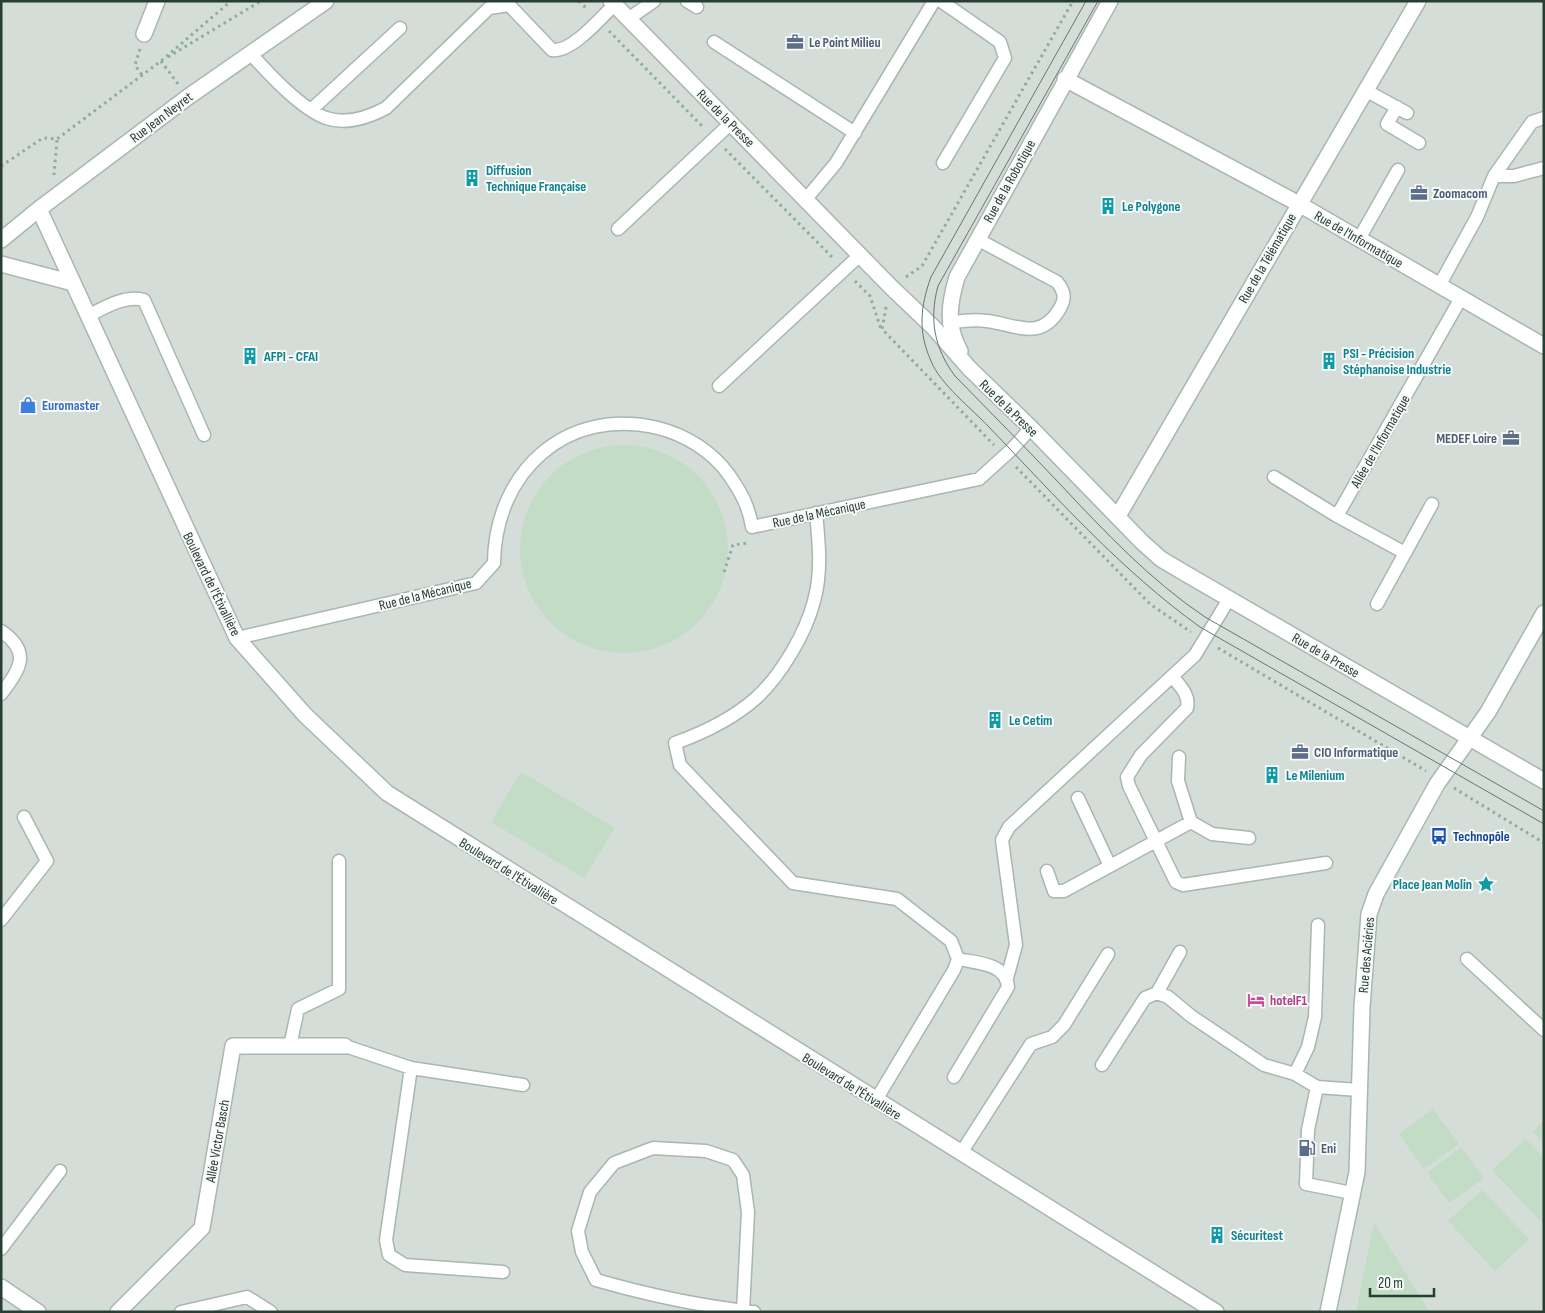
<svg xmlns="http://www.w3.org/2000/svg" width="1545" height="1313" font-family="'Sofia Sans Condensed',sans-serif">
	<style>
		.built { fill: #d5ddd8 }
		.green { fill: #c2dcc6 }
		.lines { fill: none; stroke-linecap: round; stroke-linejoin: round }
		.lane-casing { stroke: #aab6b0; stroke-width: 15 }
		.street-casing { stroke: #aab6b0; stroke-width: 18 }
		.secondary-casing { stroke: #a6b8b0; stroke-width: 18 }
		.path { stroke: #8bad9e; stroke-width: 3; stroke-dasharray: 2.5 4; stroke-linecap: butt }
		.lane { stroke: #fff; stroke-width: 12 }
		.street { stroke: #fff; stroke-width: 15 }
		.secondary { stroke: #fff; stroke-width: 15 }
		.tram { stroke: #627970; stroke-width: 1 }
		.labels { text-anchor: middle; stroke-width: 4; stroke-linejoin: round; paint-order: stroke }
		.service-label { font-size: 14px; font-weight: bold; fill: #4e5e75; stroke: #f7faf8; text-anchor: start }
		.street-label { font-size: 14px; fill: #273e35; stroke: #f7faf8 }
		.culture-label { font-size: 14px; font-weight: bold; fill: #0d838f; stroke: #f7faf8; text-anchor: start }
		.shop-label { font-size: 14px; font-weight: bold; fill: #366cbe; stroke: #f7faf8; text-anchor: start }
		.transit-label { font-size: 14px; font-weight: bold; fill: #164399; stroke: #f7faf8; text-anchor: start }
		.hotel-label { font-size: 14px; font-weight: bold; fill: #b23c85; stroke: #f7faf8; text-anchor: start }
	</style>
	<rect width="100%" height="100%" fill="#e7eeea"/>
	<path class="built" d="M1 1H1544V1312H1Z"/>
	<path class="green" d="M520 549a104 104 0 1 1 208 0a104 104 0 1 1-208 0Z
		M521 772 615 828 584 878 491 822Z
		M1433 1109 1459 1144 1424 1169 1399 1134Z
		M1544 1121V1143L1533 1131Z
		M1526 1139 1544 1158V1225L1492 1170Z
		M1461 1147 1484 1178 1449 1203 1427 1173Z
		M1482 1190 1529 1239 1495 1271 1448 1221Z
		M1374 1223 1430 1312H1356Z"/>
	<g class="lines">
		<g class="lane-casing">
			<path id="lane" d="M687 1 697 7
				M941 1 1000 42 1005 58 943 163
				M628 19 654 1
				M714 42 855 133
				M250 53C269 74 300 108 326 118 346 125 369 117 386 108L489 8 509 5 552 50C571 53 601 18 614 5
				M1365 90 1407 113
				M1397 107 1387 124 1419 143
				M312 109 400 28
				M1494 176 1532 122 1544 118
				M806 199 836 163 934 1
				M618 229 731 123
				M1359 239 1398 170
				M1439 286 1477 217 1494 176H1514L1544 168
				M88 316C105 307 125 295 144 300L204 435
				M949 323C962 321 974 319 987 321 1017 325 1040 341 1059 310 1066 299 1065 292 1057 282L977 239
				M719 386 860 255
				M1274 477 1337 516
				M816 513C819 542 822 573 814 601 806 633 780 677 755 699 732 719 703 733 675 743L680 765 793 883 897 899 951 941 958 959 954 970 876 1100
				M1405 553 1337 516 1461 298
				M1377 604 1432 504
				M1 631C32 652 20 669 1 694
				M237 638 476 583 494 563C495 472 566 406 658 428 686 435 713 452 729 475 741 492 749 507 752 527L979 479 1011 450 1031 428
				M1172 676C1180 686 1190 695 1187 708L1141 755 1127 777 1129 786 1176 882 1183 885 1326 863
				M1078 798 1110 866
				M1191 822 1212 834 1249 838
				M1047 871 1054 891H1064L1191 822 1178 781 1179 757
				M1 920 47 861 24 817
				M1467 959 1544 1030
				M1007 978 1016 945 1002 840 1009 827 1195 655 1229 599
				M1157 993 1180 952
				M290 1046 298 1009 339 989V861
				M345 1046 411 1068 523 1085
				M1102 1065 1145 998 1157 993 1168 997 1191 1016 1264 1065 1295 1074 1317 1087
				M411 1068 386 1240 389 1255 405 1265 503 1272
				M1295 1074 1308 1047 1315 1017 1318 925
				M954 1077 1008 987C1006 963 977 963 958 959
				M961 1153 1031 1044 1052 1037 1064 1025 1108 954
				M1352 1193 1306 1184 1308 1130 1317 1087 1359 1090
				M1 1249 60 1171
				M743 1311 748 1212 743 1175 733 1160 706 1151 653 1148 614 1163 590 1192 578 1231 582 1252 596 1280C648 1295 700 1306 754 1312
				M181 1312 247 1297 271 1312"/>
		</g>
		<g class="street-casing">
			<path id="street" d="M611 1 891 287 934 328 969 368 1031 428 1142 542 1161 559 1188 575 1544 781
				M144 34 157 1
				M1065 79 1299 204 1544 346
				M39 209 237 638 305 715 387 793 1216 1312
				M1 240 39 209 188 97 326 1
				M1 264 73 283
				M960 351C946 325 949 304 957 277L1110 1
				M1118 516 1418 1
				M1 1287 38 1312
				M118 1312 202 1228 233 1046H345"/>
		</g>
		<g class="secondary-casing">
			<path id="secondary" d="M1328 1312 1357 1172 1362 1007 1369 914 1376 894 1437 784 1488 712 1544 613"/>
		</g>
		<path class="path" d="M579 1 587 9
			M609 31 703 127
			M140 49 135 65 142 75
			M168 57 261 1
			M161 61 178 84
			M725 149 833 258
			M1 166 43 138 57 139 161 61 231 1
			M54 175 57 139
			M906 277 922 266 1073 1
			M855 281 870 296 881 329
			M886 307 882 329 994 445
			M1016 467 1150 604 1191 632
			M724 572 733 545 748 543
			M1218 648 1426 771
			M1454 788 1544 843"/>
		<use href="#lane" class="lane"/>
		<use href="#street" class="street"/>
		<use href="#secondary" class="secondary"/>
		<path class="tram" d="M1086 1 931 277C920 307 918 332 931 361 940 384 972 409 989 427 1055 496 1122 571 1200 627L1544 824
			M1098 1 938 286C929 319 934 348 955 376 990 412 1025 447 1059 483 1105 532 1150 580 1205 617L1544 811"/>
	</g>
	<defs>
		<g id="office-bare" transform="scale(1.35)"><path d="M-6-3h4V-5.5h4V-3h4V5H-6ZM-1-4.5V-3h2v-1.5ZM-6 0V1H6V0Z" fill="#5c6f8a" stroke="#f7faf8" stroke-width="2.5" paint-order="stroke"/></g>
		<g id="building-bare" transform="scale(1.35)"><path d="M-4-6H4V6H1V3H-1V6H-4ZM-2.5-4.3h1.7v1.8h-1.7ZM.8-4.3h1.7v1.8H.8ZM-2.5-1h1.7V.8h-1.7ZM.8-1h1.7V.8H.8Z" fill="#0f9aa8" stroke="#f7faf8" stroke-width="2.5" paint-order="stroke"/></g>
		<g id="shop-bare" transform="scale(1.35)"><path d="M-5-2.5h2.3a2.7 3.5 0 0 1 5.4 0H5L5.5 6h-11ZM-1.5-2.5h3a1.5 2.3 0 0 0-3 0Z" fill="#3f7fe0" stroke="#f7faf8" stroke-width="2.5" paint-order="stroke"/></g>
		<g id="bus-bare" transform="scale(1.35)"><path d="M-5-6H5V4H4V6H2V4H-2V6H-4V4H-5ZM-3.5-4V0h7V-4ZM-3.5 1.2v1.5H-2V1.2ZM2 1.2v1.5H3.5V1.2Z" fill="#1a4fb4" stroke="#f7faf8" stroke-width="2.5" paint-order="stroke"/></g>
		<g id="sight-bare" transform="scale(1.35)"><path d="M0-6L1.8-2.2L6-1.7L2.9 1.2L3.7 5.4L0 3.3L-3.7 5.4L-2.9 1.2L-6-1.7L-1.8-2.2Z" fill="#0f9aa8" stroke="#f7faf8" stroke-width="2.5" paint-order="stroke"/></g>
		<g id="hotel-bare" transform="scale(1.35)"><path d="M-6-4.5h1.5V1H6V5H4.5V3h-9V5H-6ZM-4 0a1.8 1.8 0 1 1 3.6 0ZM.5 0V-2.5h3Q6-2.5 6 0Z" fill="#d1479c" stroke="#f7faf8" stroke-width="2.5" paint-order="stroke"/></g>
		<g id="fuel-bare" transform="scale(1.35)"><path d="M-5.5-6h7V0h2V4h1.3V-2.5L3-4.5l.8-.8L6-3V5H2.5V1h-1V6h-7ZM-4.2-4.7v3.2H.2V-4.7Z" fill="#5c6f8a" stroke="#f7faf8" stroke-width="2.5" paint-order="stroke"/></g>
	</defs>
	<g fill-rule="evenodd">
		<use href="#office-bare" x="795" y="42"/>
		<use href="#building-bare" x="472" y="178"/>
		<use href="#office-bare" x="1419" y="193"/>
		<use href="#building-bare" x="1108" y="206"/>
		<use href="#building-bare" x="250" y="356"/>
		<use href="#building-bare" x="1329" y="361"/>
		<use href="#shop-bare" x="28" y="405"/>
		<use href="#office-bare" x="1511" y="438"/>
		<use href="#building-bare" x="995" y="720"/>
		<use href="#office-bare" x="1300" y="752"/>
		<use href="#building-bare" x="1272" y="775"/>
		<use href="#bus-bare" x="1439" y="836"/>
		<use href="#sight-bare" x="1486" y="884"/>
		<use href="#hotel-bare" x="1256" y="1000"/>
		<use href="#fuel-bare" x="1307" y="1148"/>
		<use href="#building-bare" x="1217" y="1235"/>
	</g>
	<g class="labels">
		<g class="service-label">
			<text x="809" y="47">Le Point Milieu</text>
			<text x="1433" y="198">Zoomacom</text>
			<text x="1497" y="443" text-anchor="end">MEDEF Loire</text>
			<text x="1314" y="757">CIO Informatique</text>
			<text x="1321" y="1153">Eni</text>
		</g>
		<g class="street-label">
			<text transform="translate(161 117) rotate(-37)" y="5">Rue Jean Neyret</text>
			<text transform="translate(726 118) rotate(45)" y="5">Rue de la Presse</text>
			<text transform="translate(1009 181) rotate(-61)" y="5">Rue de la Robotique</text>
			<text transform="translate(1359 239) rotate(30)" y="5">Rue de l'Informatique</text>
			<text transform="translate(1267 258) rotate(-60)" y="5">Rue de la Télématique</text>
			<text transform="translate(1009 408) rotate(44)" y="5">Rue de la Presse</text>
			<text transform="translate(1380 441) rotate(-60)" y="5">Allée de l'Informatique</text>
			<text transform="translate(819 513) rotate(-12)" y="5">Rue de la Mécanique</text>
			<text transform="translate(212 584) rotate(64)" y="5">Boulevard de l'Étivallière</text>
			<text transform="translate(425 594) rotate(-14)" y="5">Rue de la Mécanique</text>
			<text transform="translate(1326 655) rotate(30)" y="5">Rue de la Presse</text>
			<text transform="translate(509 871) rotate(32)" y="5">Boulevard de l'Étivallière</text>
			<text transform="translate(1366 955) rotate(-85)" y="5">Rue des Aciéries</text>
			<text transform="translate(852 1086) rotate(32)" y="5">Boulevard de l'Étivallière</text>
			<text transform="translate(217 1141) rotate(-80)" y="5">Allée Victor Basch</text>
		</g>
		<g class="culture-label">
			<text x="486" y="175">Diffusion<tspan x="486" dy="16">Technique Française</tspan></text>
			<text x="1122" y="211">Le Polygone</text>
			<text x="1343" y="358">PSI - Précision<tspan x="1343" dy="16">Stéphanoise Industrie</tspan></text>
			<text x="264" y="361">AFPI - CFAI</text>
			<text x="1009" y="725">Le Cetim</text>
			<text x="1286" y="780">Le Milenium</text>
			<text x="1472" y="889" text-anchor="end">Place Jean Molin</text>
			<text x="1231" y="1240">Sécuritest</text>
		</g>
		<g class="shop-label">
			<text x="42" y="410">Euromaster</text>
		</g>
		<g class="transit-label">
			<text x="1453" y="841">Technopôle</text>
		</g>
		<g class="hotel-label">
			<text x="1270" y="1005">hotelF1</text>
		</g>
	</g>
	<rect width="1545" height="1313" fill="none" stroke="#273e35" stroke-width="5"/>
	<path d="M1370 1288v8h64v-8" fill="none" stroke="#273e35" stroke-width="2.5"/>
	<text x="1378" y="1288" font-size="15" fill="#273e35" stroke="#f7faf8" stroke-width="4" paint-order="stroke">20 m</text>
</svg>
